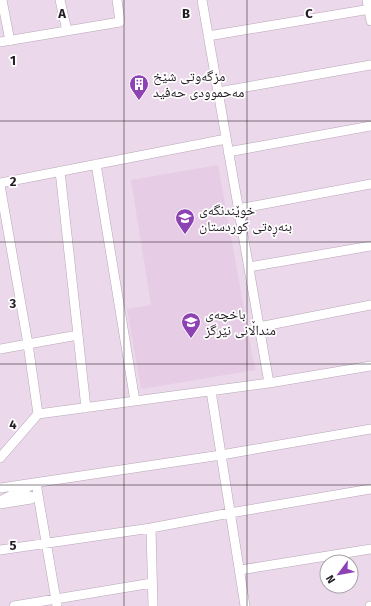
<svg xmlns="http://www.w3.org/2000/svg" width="371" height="606" font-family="'Fira Sans','Noto Naskh Arabic',sans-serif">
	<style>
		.built { fill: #e6cde5 }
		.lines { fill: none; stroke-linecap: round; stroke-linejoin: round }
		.street-casing { stroke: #b8a6b7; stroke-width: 10 }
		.street { stroke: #fff; stroke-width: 9 }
		.grid { fill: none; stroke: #231c23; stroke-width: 1; stroke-opacity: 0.55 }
		.labels { text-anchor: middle; stroke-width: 3.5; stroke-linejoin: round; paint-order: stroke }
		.poi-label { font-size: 14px; fill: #231c23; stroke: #fff; text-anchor: start }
		.grid-label { font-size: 13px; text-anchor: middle; font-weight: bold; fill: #231c23; stroke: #fff; stroke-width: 3.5; stroke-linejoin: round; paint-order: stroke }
	</style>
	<rect width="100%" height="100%" fill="#ebd8ea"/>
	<path class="built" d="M218 165 255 370 141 389 127 309 151 305 131 180Z"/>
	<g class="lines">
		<g class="street-casing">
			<path id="street" d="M2 0 10 41
				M60 0 67 31
				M202 0 269 383
				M367 0 371 21
				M208 36 371 9
				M0 42 120 22 117 0
				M218 92 371 65
				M228 152 371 126
				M96 164 135 401
				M60 171 86 408
				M0 183 226 139
				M0 185 28 344 38 414
				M238 209 371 184
				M249 267 371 246
				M259 327 371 305
				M0 349 78 335
				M211 391 245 606
				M0 458 38 414 269 383 371 366
				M0 488 221 455 371 429
				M14 493 38 498
				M0 501 36 483 57 606
				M0 504 31 499
				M151 528 153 606
				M0 550 151 528 230 513 371 489
				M240 570 371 549
				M14 606 152 583
				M370 606H371"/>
		</g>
		<use href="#street" class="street"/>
	</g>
	<path class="grid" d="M124 0V606M247 0V606M0 121H371M0 242H371M0 364H371M0 485H371"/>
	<defs>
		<g id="building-pin" transform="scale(1)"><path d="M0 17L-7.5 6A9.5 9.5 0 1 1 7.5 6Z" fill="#8e43b5" stroke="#fff"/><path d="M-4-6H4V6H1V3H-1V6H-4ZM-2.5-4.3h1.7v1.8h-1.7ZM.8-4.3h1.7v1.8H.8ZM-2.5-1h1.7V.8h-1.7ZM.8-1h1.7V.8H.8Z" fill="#fff"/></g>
		<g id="school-pin" transform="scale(1)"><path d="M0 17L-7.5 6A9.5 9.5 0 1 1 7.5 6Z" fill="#8e43b5" stroke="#fff"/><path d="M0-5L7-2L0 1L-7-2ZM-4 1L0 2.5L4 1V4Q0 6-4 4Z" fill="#fff"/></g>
	</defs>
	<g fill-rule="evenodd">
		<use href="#building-pin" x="139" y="84"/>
		<use href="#school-pin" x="185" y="218"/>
		<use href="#school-pin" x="191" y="322"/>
	</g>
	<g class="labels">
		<g class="poi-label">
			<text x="153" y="81">مزگەوتی شێخ<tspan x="153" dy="16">مەحموودی حەفید</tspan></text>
			<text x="199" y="215">خوێندنگەی<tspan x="199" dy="16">بنەڕەتی کوردستان</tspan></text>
			<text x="205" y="319">باخچەی<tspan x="205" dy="16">منداڵانی نێرگز</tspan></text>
		</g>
	</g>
	<g class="grid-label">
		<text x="62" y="18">A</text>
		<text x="186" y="18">B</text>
		<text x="309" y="18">C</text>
		<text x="13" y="65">1</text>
		<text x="13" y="186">2</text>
		<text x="13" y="308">3</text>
		<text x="13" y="429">4</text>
		<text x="13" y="550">5</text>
	</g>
	<g transform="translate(339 574) rotate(238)"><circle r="19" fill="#ffffff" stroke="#a7a4a7"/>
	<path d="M0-3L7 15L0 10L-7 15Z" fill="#8e43b5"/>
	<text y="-6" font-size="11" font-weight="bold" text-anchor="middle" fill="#231c23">N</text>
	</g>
</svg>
